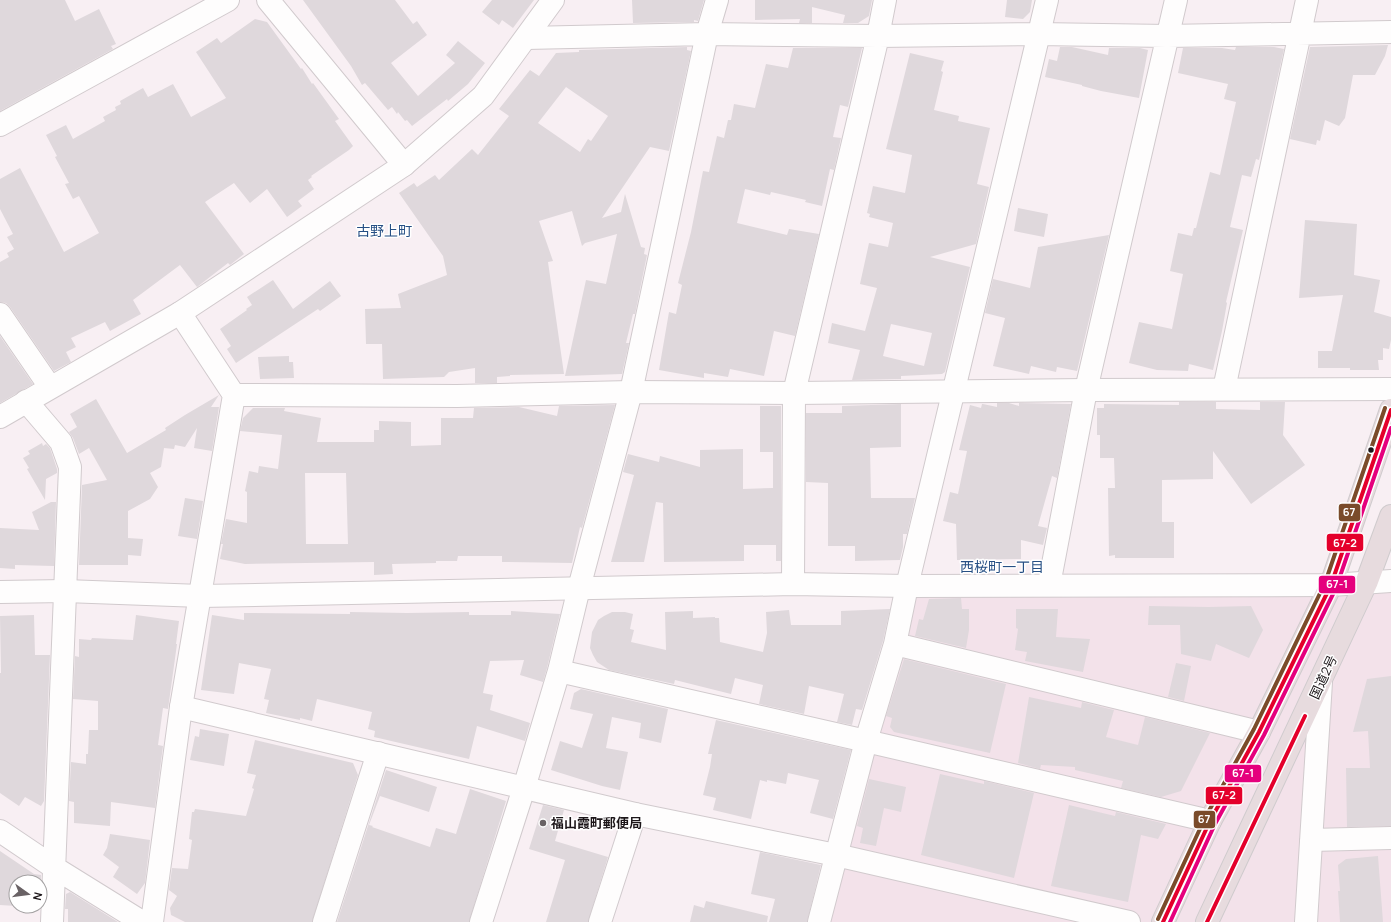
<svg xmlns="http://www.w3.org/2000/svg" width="1391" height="922" font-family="Manrope,'Noto Sans JP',sans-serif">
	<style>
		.built { fill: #f3e2ea }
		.building { fill: #dfd8dc; fill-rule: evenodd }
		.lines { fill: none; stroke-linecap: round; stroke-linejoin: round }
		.street-casing { stroke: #d1cacd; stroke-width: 24 }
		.secondary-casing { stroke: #d1cacd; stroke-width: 24 }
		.highway-casing { stroke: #cfcbcd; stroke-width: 24 }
		.street { stroke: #fefdfd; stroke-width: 22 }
		.secondary { stroke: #fefdfd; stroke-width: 22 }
		.highway { stroke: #e7dbde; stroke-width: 22 }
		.bus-1-casing { stroke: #fff; stroke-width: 7 }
		.bus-2-casing { stroke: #fff; stroke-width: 7 }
		.bus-3-casing { stroke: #fff; stroke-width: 7 }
		.bus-1 { stroke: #e4002b; stroke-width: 4 }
		.bus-2 { stroke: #e5007d; stroke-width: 4 }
		.bus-3 { stroke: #7a4b2a; stroke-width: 4 }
		.bus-dot { fill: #1c1619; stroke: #fff; stroke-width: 1.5 }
		.poi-dot { fill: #696265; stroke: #fff; stroke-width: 1.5 }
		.labels { text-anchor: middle; stroke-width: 3; stroke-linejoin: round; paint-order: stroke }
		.street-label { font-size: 13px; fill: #1c1619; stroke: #fff }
		.poi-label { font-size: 13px; font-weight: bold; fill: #1c1619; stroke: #fff; text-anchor: start }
		.neighbourhood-label { font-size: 14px; fill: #264f84; stroke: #fff }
		.line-badge { stroke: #fff; stroke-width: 1.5 }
		.badge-label { font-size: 11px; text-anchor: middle; font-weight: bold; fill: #fff }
	</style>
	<rect width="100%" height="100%" fill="#f8eff3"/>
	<path class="built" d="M1391 578V922H828L918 586Z"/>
	<path class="building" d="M0 0H65L75 21 99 9 116 44 111 46 113 49 0 111Z
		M303 0H395L413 24 417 21 427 35 391 63 418 96 455 63 446 55 458 41 485 63 468 84 448 101 447 99 412 126 407 120 405 121 398 112 397 114 392 107 388 110 365 83 362 85 351 66Z
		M492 0H534L513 28 502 20 499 25 482 12Z
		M632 0H704L698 21 694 20V22L633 23Z
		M755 0H872L869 16 858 23H843L845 15 812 7V23H799L800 19 755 20Z
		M1007 0H1032L1030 12 1023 19 1005 17Z
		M255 19 267 22 301 69 302 68 312 84 313 83 339 119 335 121 353 146 349 150 311 176 312 177 308 180 314 189 298 201 302 206 287 217 267 189 250 203 234 183 205 202 244 254 230 265 228 263 197 287 180 265 133 300 141 314 110 331 105 322 71 338 76 347 66 352 71 362 54 371 10 307 6 303 0 302V262L9 257 7 253 14 249 7 237 13 234 0 209V179L20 168 64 252 99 233 79 196 73 199 65 184 69 183 55 157 57 156 46 135 66 125 73 139 105 121 103 117 116 110 115 107 121 104 120 101 143 88 148 97 173 84 191 117 226 98 196 52 217 38 221 43Z
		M1388 45 1385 56 1375 75H1353L1345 118 1339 126 1325 120 1320 141 1317 140 1316 145 1290 139 1310 47Z
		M687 47V50L691 51 669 151 650 147 602 218 621 212 625 194 641 247 645 248 644 254 647 255 635 314H633L626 343H629L622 374 565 376 586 280 606 284 617 234 585 243 582 246 572 211 539 221 553 261 548 262 564 374 510 375V376L497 377V383H475V368L449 372 444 377 383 379 382 344H366L365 309 401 308 398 294 447 275 443 256 399 193 414 183 417 187 435 175 439 180 472 149 478 155 509 116 499 109 530 70 539 76 556 53 579 52V50ZM566 87 608 116 591 141 588 139 580 152 538 123Z
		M1060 47H1072L1108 55 1109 48H1140L1148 50 1139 98 1101 91 1082 86V85L1045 77 1049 59 1057 61Z
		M1236 47H1274L1284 49 1259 160 1256 159 1251 177 1242 175 1230 227 1243 230 1226 302 1227 303 1222 331 1213 370 1189 364 1188 371 1157 370 1129 363 1139 322 1172 329 1183 274 1170 271 1178 233 1192 236 1194 228H1196L1210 172 1220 175 1236 102 1224 99 1228 84 1178 73 1183 48H1222L1235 50Z
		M793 48H862L848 107 840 105 833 137 841 138 834 170 830 169 822 206 805 202 806 200 771 192 770 195 745 189 737 223 787 235 789 229 819 234 795 336 774 331 764 376 730 369 728 377 704 373V378L659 370 669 312 676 314 682 285 678 283 691 232 703 171 709 172 717 136 724 138 728 120H731L734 104 755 108 766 64 788 68Z
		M910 53 944 61 941 71 943 72 934 110 959 116 958 121 990 128 977 184 989 187 976 244 930 257 970 267 945 372 942 374 901 376V379L852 380 860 350 828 343 832 323 865 331 877 288 860 284 869 243 888 247 893 223 869 217 870 214 867 213 873 186 905 193 912 155 886 149ZM891 324 932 333 924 366 883 356Z
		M1018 208 1048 214 1044 237 1014 231Z
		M1305 220 1357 224 1354 275 1380 280 1374 312 1391 317V340L1389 349 1383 348V360H1378L1379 370H1350V368H1318V351H1332L1343 295 1299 298Z
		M1109 235 1077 371 1057 367 1056 372 1031 366 1029 374 993 366 1005 318 985 313 993 279 1030 288 1038 247Z
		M273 280 293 309 330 281 341 296 320 311 318 309 236 363 227 349 231 346 220 329 247 310 246 309 252 305 247 297Z
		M0 336 33 384 0 403Z
		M289 356V362H293L294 378 260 379 258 357Z
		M219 395 211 407H219L212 451 194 448 197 428 185 447 175 445 174 449 164 448 161 467 150 473 158 487 150 499 128 511V538L143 539 141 556 128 555V565H79L82 485 107 480 89 448 79 454 73 438 69 432 77 427 70 414 96 399 127 453 166 430 165 428 185 415Z
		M1179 402H1216V409L1260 410V402H1285L1283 435 1305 465 1251 504 1213 451V479L1162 480V522H1174V558H1115V555L1109 556 1108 488H1115L1114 458H1100V435H1097V408H1104V404L1179 405Z
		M997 403H1009L1019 406V403L1071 404 1057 478 1052 476 1038 526 1047 528 1043 545 1021 540V559L957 560 956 524 943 521 950 492 958 494 967 451 959 450 970 405 981 408 982 404H983L997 407Z
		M901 404V447L870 448 871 498H915L907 534H903V547L900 560 855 561V546H828V483L806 482V413H842V406Z
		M615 405 582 528 580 527 572 563 502 562V556H458L457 561H436V563L392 564 393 574 374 575V562L245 564 220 559 223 544H221L226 519 247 523V492L245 491 249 471 258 473 259 466 278 469 282 435 240 431 243 418 253 408H285L284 411 321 418 317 442H374V430H379V421L411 422V446L441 445V418H473L474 408 519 407 557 416 559 406ZM305 473H346L348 544H306Z
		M760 406H781V561H776V545H744V561L664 562 663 503 656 502 644 562H611L634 475 623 472 628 454 659 462 660 456 700 467V450L743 449V489L773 488V452H760Z
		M42 443 43 446 46 444 50 448 57 469V473L46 479 45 500 27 469 29 468 23 458 30 454 28 451Z
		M185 498 203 501 197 539 178 536Z
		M51 502H56L54 566 15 565V569L0 568V528L39 530 32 512Z
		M961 598 962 609H969V630L966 648 915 636 919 619 923 620 929 599Z
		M1149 606 1209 607 1251 606 1263 630 1249 658 1216 644 1211 661 1181 654 1180 625H1148Z
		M890 609 883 641 862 710 856 709 852 725 837 722 844 694 809 686 804 714 759 704 763 685 735 678 731 694 675 680 674 684 609 670 597 662 593 655 590 648 592 632 598 620 604 616 612 612H625L633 614 630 629 634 630 631 642 666 650 665 612 693 611V618L715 617V618H719L720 642 763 652 767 633 766 612 789 610 791 625H841V611Z
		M1016 609H1058L1056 637 1090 639 1083 672 1025 661 1027 652 1015 650 1018 629 1016 628Z
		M511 611 560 614 547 668 543 682 520 675 524 660 490 661 483 693 493 695 490 710 530 723 525 741 477 726 469 759 374 737 375 731 368 729 372 712 317 699 312 721 300 718V720L266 713 269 700 264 699 271 669 239 663 234 694 201 690 212 615 244 620V613L350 614V612L407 613 469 612V615H511Z
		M34 615 35 655H50L44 801 41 806 25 797 19 806 0 793V673H1L0 616Z
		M136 615 179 621 176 644H177L168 709 163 708 158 745 163 746 155 808 111 802 110 826 74 823V802L69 801 71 762 86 764V754H88L89 730H98V701L73 699 75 656 79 657V639L91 640 92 638 133 640Z
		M904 659 1006 684 990 753 894 732 890 727 892 718 886 716Z
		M1176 663 1191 666 1184 701 1168 697Z
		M1391 676V826L1347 827 1346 768H1370L1368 731 1353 732 1367 679Z
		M581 689 668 709 661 743 639 738 641 723 612 717 606 748 628 752 620 790 602 786 551 770 560 741 582 748 593 714 570 709 574 693Z
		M1029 697 1081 708 1082 702 1114 710 1106 737 1138 745 1145 717 1210 733 1181 791 1161 797 1121 788 1123 781 1075 770V767L1041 765 1040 769 1018 763Z
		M716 720 851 750 833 819 810 813 819 780 788 773 786 784 767 780V782L760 780 751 819 713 810 716 798 703 795 710 767 712 754H708Z
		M200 729 229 734 224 766 190 760 195 736 199 737Z
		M255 740 353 763 358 775 312 922H185L171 915 170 908 177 896 169 890 172 868 188 869 192 840 189 839 192 812H194L195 809 246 816 254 789 252 788 256 775 247 773Z
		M386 770 437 787 429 812 380 796 369 825 373 826 372 827 430 847 436 828 456 834 470 789 506 801 469 922H337Z
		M940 774 984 784V781L1034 793 1014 878 921 855Z
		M869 779 906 787 901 812 884 808 876 846 860 843 863 828 857 826Z
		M543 805 564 810 555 841 608 857 588 922H546L565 860 529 849Z
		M1069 805 1115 816 1116 812 1166 824 1158 839 1141 835 1128 902 1051 886Z
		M110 834 150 840 145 883 137 894 113 877 119 867 103 855 107 848Z
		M0 851 34 874 41 875 40 907 18 906H40V882H16V906L0 905Z
		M760 852 821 865 807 922H769L775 899 751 894Z
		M1378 856 1383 922H1340L1338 891H1340L1338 865 1346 859Z
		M70 892 118 922H68V909H65L66 894Z
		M706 901 768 916 767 922H690L694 905 704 908Z"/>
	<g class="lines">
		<g class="street-casing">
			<path id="street" d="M268 0 404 165
				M526 38 707 34 878 36 1038 34 1167 36 1391 32
				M0 125 228 0
				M0 314 50 387
				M1224 389 1307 0
				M26 401 61 442 70 467 52 922
				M793 584 794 393 878 36 885 0
				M1049 585 1086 390 1176 0
				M895 644 1259 732
				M559 671 866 741 1210 821
				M0 831 55 868 142 922
				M152 922 181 707 234 395 180 313
				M324 922 378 753
				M481 922 524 788 559 671 579 588 631 392 707 34 717 0
				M600 922 635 814
				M819 922 866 741 895 644 907 586 1047 0"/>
		</g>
		<g class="secondary-casing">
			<path id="secondary" d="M234 395 457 396 631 392 794 393 1086 390 1391 389
				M0 417 180 313 404 165 483 96 553 0
				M0 592 65 591 201 596 793 584 907 586 1331 585 1391 581
				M181 707 635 814 836 855 1129 922
				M1311 840 1391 838
				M1306 922 1321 682"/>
		</g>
		<g class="highway-casing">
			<path id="highway" d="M1163 922 1210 821 1259 732 1331 585 1391 410
				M1207 922 1367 581 1391 516"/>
		</g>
		<use href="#street" class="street"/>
		<use href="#secondary" class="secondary"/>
		<use href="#highway" class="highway"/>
		<g class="bus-1-casing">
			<path id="bus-1" d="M1163 922 1210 821 1259 732 1331 585 1391 410
				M1207 922 1305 716"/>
		</g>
		<g class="bus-2-casing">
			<path id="bus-2" d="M1170 922 1215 824 1264 735 1336 588 1391 428"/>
		</g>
		<g class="bus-3-casing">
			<path id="bus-3" d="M1158 919 1205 818 1254 729 1325 583 1385 408"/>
		</g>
		<use href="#bus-1" class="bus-1"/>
		<use href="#bus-2" class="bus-2"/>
		<use href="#bus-3" class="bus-3"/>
	</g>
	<circle class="bus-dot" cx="1371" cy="450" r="3.5"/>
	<circle class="poi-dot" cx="543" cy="823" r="4"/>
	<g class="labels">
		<g class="street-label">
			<text transform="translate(1323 677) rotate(-65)" y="5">国道2号</text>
		</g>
		<g class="poi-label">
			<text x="551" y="828">福山霞町郵便局</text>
		</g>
		<g class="neighbourhood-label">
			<text x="384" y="236">古野上町</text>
			<text x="1002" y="572">西桜町一丁目</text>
		</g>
	</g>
	<g class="line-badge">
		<rect x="1338" y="503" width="23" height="19" rx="4" fill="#7a4b2a"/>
		<rect x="1326" y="533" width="38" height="19" rx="4" fill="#e4002b"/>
		<rect x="1318" y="575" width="38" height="19" rx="4" fill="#e5007d"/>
		<rect x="1224" y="764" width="38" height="19" rx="4" fill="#e5007d"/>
		<rect x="1205" y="786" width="38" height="19" rx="4" fill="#e4002b"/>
		<rect x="1193" y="810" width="23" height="19" rx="4" fill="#7a4b2a"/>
	</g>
	<g class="badge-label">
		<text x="1349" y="516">67</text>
		<text x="1345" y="547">67-2</text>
		<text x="1337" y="588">67-1</text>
		<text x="1243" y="777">67-1</text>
		<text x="1224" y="799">67-2</text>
		<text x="1204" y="823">67</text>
	</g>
	<g transform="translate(28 894) rotate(104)"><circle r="19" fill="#ffffff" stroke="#a4a2a3"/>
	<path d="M0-3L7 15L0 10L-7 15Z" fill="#696265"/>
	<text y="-6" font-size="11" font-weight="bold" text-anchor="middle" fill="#1c1619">N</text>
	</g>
</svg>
